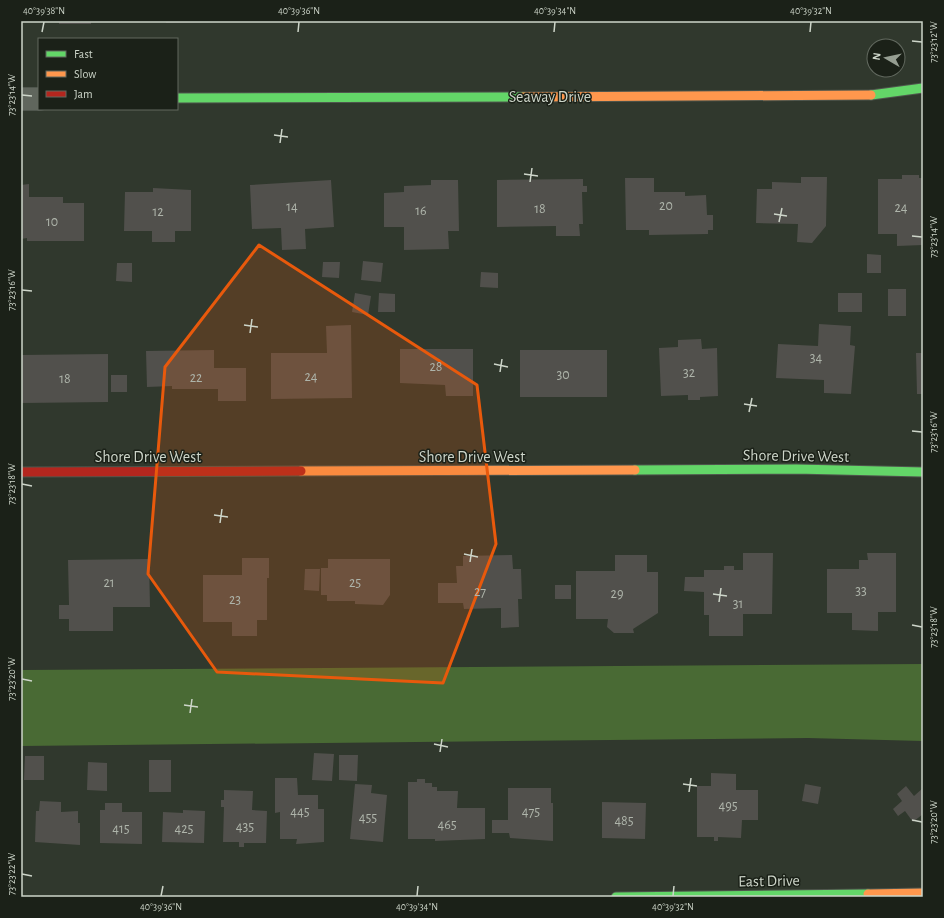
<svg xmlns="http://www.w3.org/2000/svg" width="944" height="918" font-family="'Alegreya Sans',sans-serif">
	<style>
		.water { fill: #496a34 }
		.building { fill: #51504c }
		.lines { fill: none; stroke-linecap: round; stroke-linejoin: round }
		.street-casing { stroke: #4f564d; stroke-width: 24 }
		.fast-casing { stroke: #4f564d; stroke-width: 11 }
		.slow-casing { stroke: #4f564d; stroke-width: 11 }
		.jam-casing { stroke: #4f564d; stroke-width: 11 }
		.street { stroke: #60665d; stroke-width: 22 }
		.fast { stroke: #63d668; stroke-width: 9 }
		.slow { stroke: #ff974d; stroke-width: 9 }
		.jam { stroke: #b3261e; stroke-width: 9 }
		.marked { fill: #e8590c; fill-opacity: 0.2; stroke: #e8590c; stroke-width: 3; stroke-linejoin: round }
		.ticks { fill: none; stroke: #cdd5c9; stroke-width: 1.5 }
		.labels { text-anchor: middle; stroke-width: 3; stroke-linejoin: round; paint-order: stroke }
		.number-label { font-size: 14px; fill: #aeb4aa }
		.street-label { font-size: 16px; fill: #cdd5c9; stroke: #1b2118 }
		.neatline { fill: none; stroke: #cdd5c9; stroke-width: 1.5 }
		.ticks-label { font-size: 10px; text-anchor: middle; fill: #cdd5c9 }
	</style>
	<rect width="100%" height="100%" fill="#30382d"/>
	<path class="water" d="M923 664V741L808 738 21 746V670Z"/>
	<path class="building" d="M59 21H91V24H59Z
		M166 21H222V22L166 23Z
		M902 175H919V178H923V245L897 246V234H878V179H902Z
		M801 177H827L826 226 812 243 797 242 798 224 756 223 757 189H772V182L801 183Z
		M625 178H654V192H685V196L706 195 707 215H713V230H708V234L649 235V230H626Z
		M583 179V186H587V192H582L583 224H579L580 236H556V226L497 227V180Z
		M331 180 334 227 305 229 306 249 282 250 281 228 252 229 250 185Z
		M431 180H458L459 231H448L449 249 404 250V227H384V193L404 192V186L431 185Z
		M29 184V197H63V203H84V241H27V238L21 239V185Z
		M153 188 191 190V231H175V242H152V231H124L125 192H153Z
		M867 254 881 255V273H867Z
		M363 261 383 263 381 282 361 280Z
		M323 262H340L339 278 322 277Z
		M117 263H132V282L116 281Z
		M481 272 498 273V288L480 287Z
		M888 289H906V316H888Z
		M355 293 371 296 368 315 352 312Z
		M379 293 395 294V312H378Z
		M838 293H862V312H838Z
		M819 324 851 326 850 345 855 346 851 394 824 393V380L776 378 778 344 818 346Z
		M351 325 352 398 271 399V353H327L326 326Z
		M701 339 702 349 717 348 718 396 700 397V400H688V395L661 396 659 348 678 347V340Z
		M400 349H473V396H446L445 385 400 383Z
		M214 350V368H246V401H218V389H172V386L147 387 146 351Z
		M520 350H607V397H520Z
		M916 353H923V394H917Z
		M108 354V402L22 403 21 355Z
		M111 375H127V392H111Z
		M743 553H773L772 614H743V636H709V615H704V592L684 591 685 577H704V570H724V566H734V570H743Z
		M867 553H896V612H878V631L852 630V613H827V569H859V560H868Z
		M512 555 513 569H521L522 599H518L519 627 501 628V608L464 609 463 603H438V583H457L456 566H463V556Z
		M615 555H647V572H658V613L633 629 634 633H614L607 627 608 619H576V571H615Z
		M242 558H269V578H267V620H257V636H232V622H203V575H242Z
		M149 559 150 607H113V631H69V619H59V605H69L68 560Z
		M328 559H390V595L383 605 355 604V601H327V595H321V568H328Z
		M305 569H320L319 591 304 590Z
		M555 585H571V599H555Z
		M314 753 334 754 332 781 312 780Z
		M339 755H358L357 781 339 780Z
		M25 756H44V780H24Z
		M149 760H171V792H149Z
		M88 762 107 763V791L87 790Z
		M711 773 736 774V790H758V820H742L741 838 718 837V841H714V837H697V786H711Z
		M275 778H297L298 795H318V809H324V842L296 844 297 839H280V812L275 813Z
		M417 779H425V783H432V787H437V791H458L457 808H485V839L435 841V839H408V782H417Z
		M355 784 372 785 371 793 387 795 383 842 350 839Z
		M805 784 821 787 818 804 802 801Z
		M906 786 914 796 923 788V814L913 822 905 811 898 816 893 809 902 801 897 794Z
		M508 788H551V803H553V841L510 838 509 833H492V820H508Z
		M224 790 253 791 252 810 267 811 266 843H244V847H239V842H223L224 807H221V800H224Z
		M40 801 61 802V812L78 811V823H80V845L35 842 36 811H39Z
		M602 802 646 803 645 839 602 838Z
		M105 803H122V812H142V844L100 843V810H105Z
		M183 810 205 811 204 843 162 842 163 812 183 813Z"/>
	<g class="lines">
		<g class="street-casing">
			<path id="street" d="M21 99H39"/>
		</g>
		<g class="fast-casing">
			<path id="fast" d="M871 95 923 88
				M177 98 523 97
				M635 470 796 469 923 472
				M616 897 868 894"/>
		</g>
		<g class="slow-casing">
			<path id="slow" d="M523 97 871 95
				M301 471 635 470
				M868 894 923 893"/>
		</g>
		<g class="jam-casing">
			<path id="jam" d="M21 472 301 471"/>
		</g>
		<use href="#street" class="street"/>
		<use href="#fast" class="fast"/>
		<use href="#slow" class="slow"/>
		<use href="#jam" class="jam"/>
	</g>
	<path class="marked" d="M259 245 477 385 496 544 443 683 217 672 148 574 165 367Z"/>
	<path class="ticks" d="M42 32 44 22M298 32 299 22M554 32 555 22M810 32 811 22M912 41 922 42M22 95 32 96M274 135 288 137M280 143 282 129M524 174 538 176M530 182 532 168M774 214 787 216M779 222 782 208M912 236 922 237M22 290 32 291M244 325 258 327M250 333 252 319M494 364 508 367M500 372 502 359M744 404 757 406M749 412 752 398M912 431 922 432M22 484 32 486M214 515 228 517M220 523 222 509M464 554 478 557M470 562 472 549M713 594 727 596M719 602 721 588M912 625 922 627M22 679 32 681M184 705 198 707M190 713 192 699M434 744 448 747M440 752 442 739M683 784 697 786M689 792 691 778M912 820 922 822M22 874 32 876M161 896 163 886M417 896 418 886M673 896 674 886"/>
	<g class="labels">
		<g class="number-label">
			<text x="666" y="210">20</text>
			<text x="292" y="211">14</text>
			<text x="901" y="212">24</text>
			<text x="540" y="213">18</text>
			<text x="421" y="215">16</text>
			<text x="158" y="216">12</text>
			<text x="52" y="226">10</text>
			<text x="816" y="362">34</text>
			<text x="436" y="371">28</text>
			<text x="689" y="377">32</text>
			<text x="563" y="379">30</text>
			<text x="311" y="381">24</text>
			<text x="196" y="382">22</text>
			<text x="65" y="383">18</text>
			<text x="109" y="587">21</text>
			<text x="355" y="587">25</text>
			<text x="861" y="595">33</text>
			<text x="480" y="596">27</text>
			<text x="617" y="598">29</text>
			<text x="235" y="604">23</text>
			<text x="738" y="608">31</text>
			<text x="728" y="810">495</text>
			<text x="300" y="816">445</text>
			<text x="531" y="816">475</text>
			<text x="368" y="822">455</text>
			<text x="624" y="825">485</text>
			<text x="447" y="829">465</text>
			<text x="245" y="831">435</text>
			<text x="121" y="833">415</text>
			<text x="184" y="833">425</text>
		</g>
		<g class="street-label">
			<text x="550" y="102">Seaway Drive</text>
			<text transform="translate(796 455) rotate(1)" y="6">Shore Drive West</text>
			<text x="148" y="462">Shore Drive West</text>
			<text x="472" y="462">Shore Drive West</text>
			<text transform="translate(769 880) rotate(-1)" y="6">East Drive</text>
		</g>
	</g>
	<rect width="944" height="918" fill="none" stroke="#1b2118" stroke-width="44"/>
	<rect x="38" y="38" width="140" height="72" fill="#1b2118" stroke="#62695f"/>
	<rect x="46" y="51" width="20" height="6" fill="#63d668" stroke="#62695f"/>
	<text x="74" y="58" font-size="12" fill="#cdd5c9">Fast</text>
	<rect x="46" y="71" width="20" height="6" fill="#ff974d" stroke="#62695f"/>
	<text x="74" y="78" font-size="12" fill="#cdd5c9">Slow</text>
	<rect x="46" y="91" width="20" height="6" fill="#b3261e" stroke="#62695f"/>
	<text x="74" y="98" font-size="12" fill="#cdd5c9">Jam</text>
	<g transform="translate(886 58) rotate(279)"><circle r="19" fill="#1b2118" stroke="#62695f"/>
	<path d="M0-3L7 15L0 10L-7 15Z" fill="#969e92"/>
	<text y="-6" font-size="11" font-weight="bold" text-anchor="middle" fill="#cdd5c9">N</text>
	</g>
	<rect x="22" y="22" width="900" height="874" class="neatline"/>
	<g class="ticks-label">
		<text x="44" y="14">40°39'38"N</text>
		<text x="299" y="14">40°39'36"N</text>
		<text x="555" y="14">40°39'34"N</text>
		<text x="811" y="14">40°39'32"N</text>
		<text transform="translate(933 42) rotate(-90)" y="4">73°23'12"W</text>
		<text transform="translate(11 95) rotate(-90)" y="4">73°23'14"W</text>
		<text transform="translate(933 237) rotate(-90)" y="4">73°23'14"W</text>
		<text transform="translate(11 290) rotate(-90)" y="4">73°23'16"W</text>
		<text transform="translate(933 432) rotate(-90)" y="4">73°23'16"W</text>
		<text transform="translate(11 484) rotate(-90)" y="4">73°23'18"W</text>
		<text transform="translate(933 627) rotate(-90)" y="4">73°23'18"W</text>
		<text transform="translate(11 679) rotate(-90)" y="4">73°23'20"W</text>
		<text transform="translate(933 822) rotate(-90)" y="4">73°23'20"W</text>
		<text transform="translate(11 874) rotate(-90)" y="4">73°23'22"W</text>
		<text x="161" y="910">40°39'36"N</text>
		<text x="417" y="910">40°39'34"N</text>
		<text x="673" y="910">40°39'32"N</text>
	</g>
</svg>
